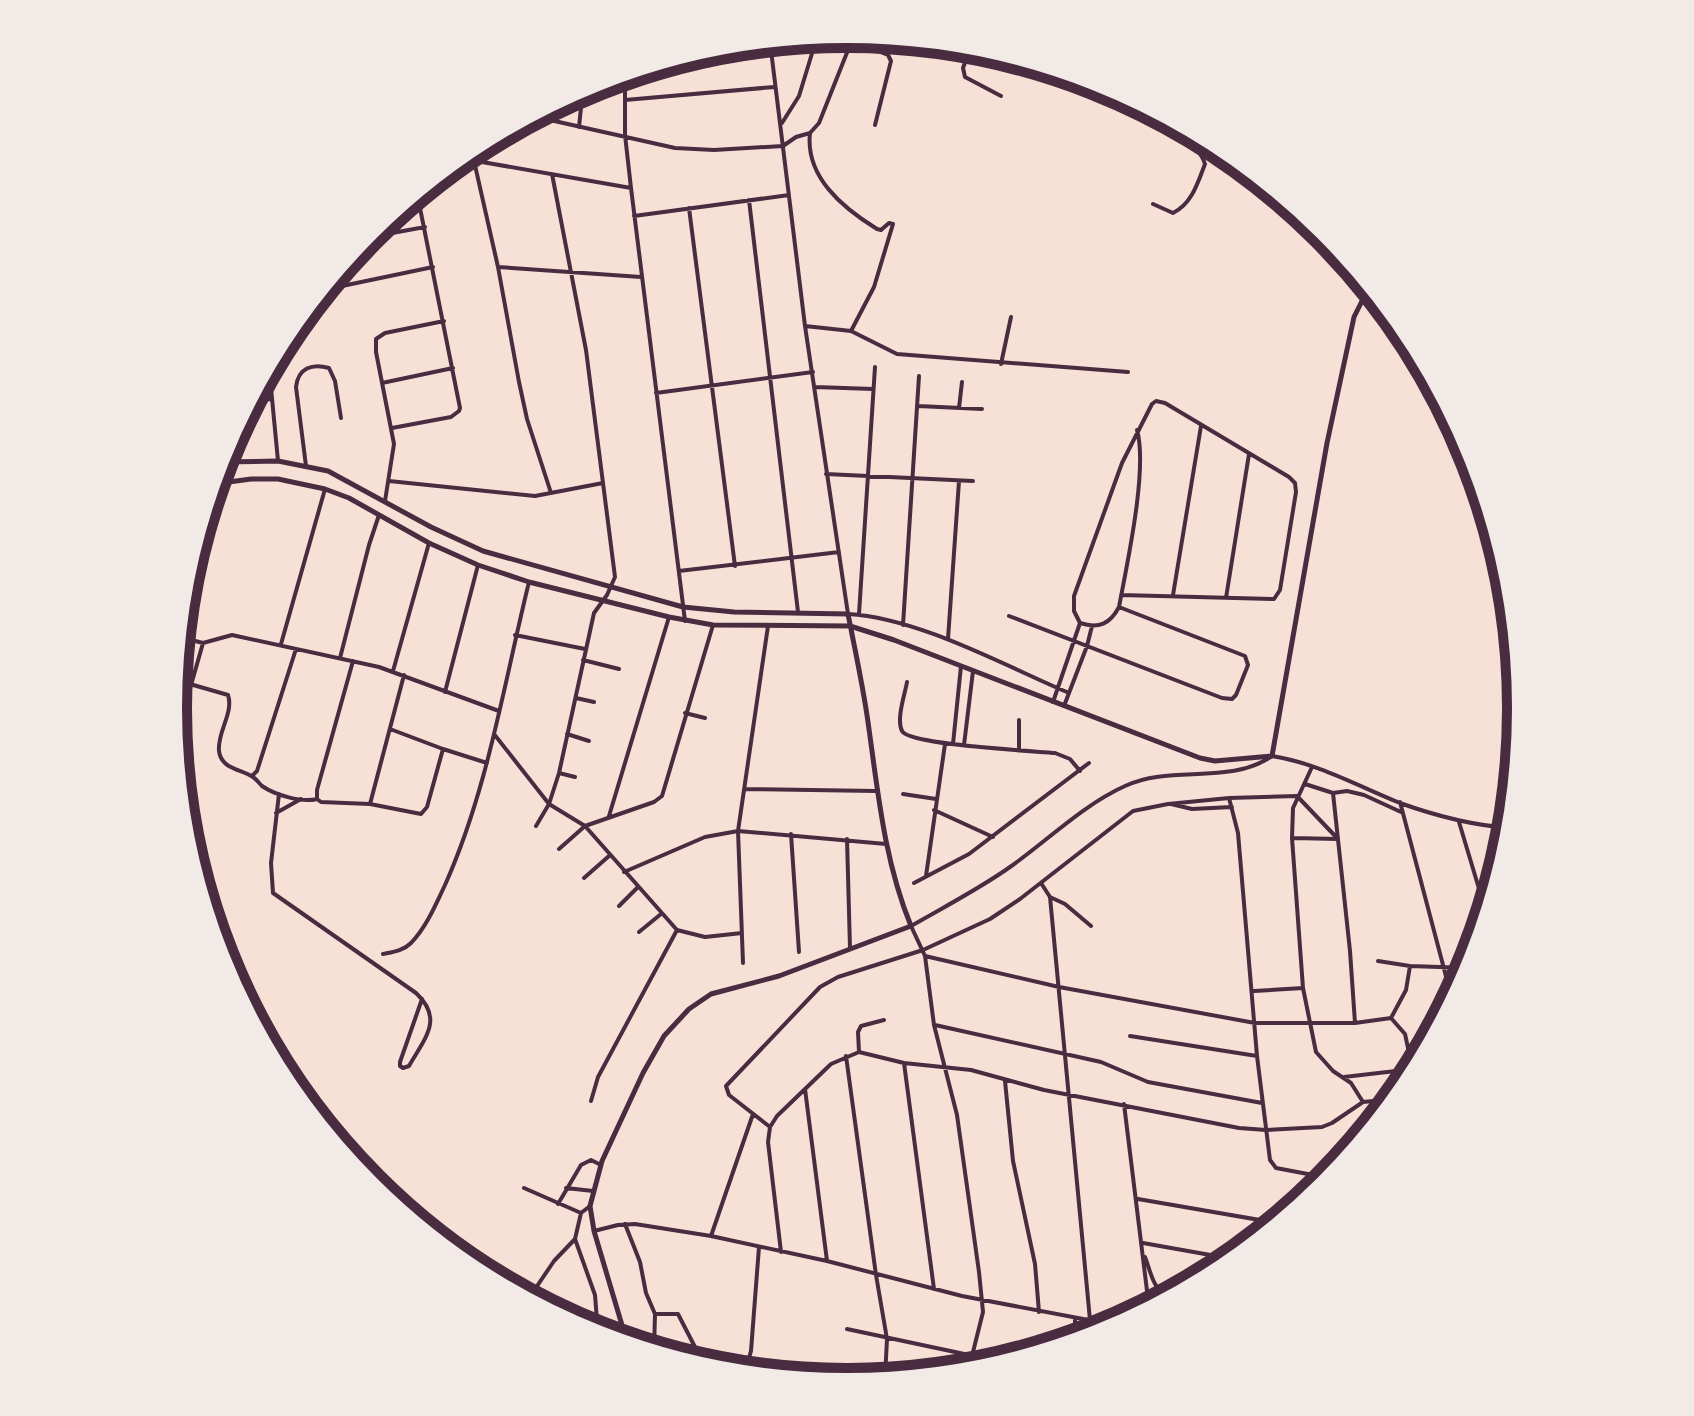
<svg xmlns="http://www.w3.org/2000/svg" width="1694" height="1416" font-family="Mulish,sans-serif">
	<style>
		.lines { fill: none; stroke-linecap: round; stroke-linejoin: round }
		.minor { stroke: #4a2c40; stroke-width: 4 }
		.tertiary { stroke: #4a2c40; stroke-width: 5 }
		.rim { fill: none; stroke: #4a2c40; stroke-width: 10 }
	</style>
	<rect width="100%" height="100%" fill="#f7e1d7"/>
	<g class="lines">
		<path class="minor" d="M852 41 888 55 891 61 875 125
			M770 42 805 326 848 614C919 618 1003 665 1069 693
			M971 46 963 68 965 77 1001 96
			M1031 63 1087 86 1091 81
			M625 74V135L631 188 685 621
			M1087 86C1108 113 1118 99 1144 108 1163 114 1199 145 1205 164 1198 182 1192 204 1173 213L1153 204
			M625 100 774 87
			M532 116 675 148 714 150 783 146 796 137 810 133 819 123 854 35
			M782 123 799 96 817 37
			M579 127 583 88
			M810 133C805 177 843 208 877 229L881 230 889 223 893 224 874 287 851 331
			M459 158 631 188
			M474 161 498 267 519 382 527 419 551 493
			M749 200 798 612
			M689 208 735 566
			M634 216 789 195
			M365 238 425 227
			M498 267 641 277
			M323 290 433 267
			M805 326 851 331 897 354 1128 372
			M1001 364 1011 317
			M269 367 278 461
			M382 383 453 368
			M815 387 873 389
			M656 393 813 372
			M250 402 271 399
			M918 406 982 409
			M959 408 962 382
			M392 428 451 417 459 411 460 408 417 193
			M306 466 296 387C298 368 312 363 329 368L335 381 341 418
			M826 474 973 481
			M389 481 535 496 603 483
			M385 501 394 444 376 352V339L385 333 444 321
			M679 571 839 552
			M1121 595 1274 599 1280 590 1296 492 1295 483 1289 477 1165 403 1156 401 1152 404 1122 463 1074 596V611L1080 623C1099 629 1110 624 1119 607 1127 564 1148 469 1137 430
			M1173 595 1201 426
			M1226 598 1249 454
			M859 614 875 367
			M1009 616 1222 698 1232 699 1236 695 1248 665 1245 656 1119 607
			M903 625 919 376
			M515 635 585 649
			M180 637 203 643 232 635 379 667 499 711
			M183 638 225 482
			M948 639 959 481
			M281 644 325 489
			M340 658 369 545 379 515
			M583 660 619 669
			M393 671 429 543
			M176 680 228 695C234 713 217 732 219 751 221 769 241 769 253 777 256 779 259 783 262 786 275 795 302 803 317 799L321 802 370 804 421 814 427 807 443 749
			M907 682C905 694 896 719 902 731 909 745 1034 751 1055 753L1070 759 1080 771
			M445 692 478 565
			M576 698 594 702
			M1053 702 1080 623
			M1064 706 1087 646 1092 626
			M685 713 705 718
			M390 729 443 749 487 763
			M178 731 203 643
			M494 734 549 804 585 826 677 930 705 937 742 933
			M567 734 589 741
			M953 744 961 666
			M964 745 973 671
			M1019 750V720
			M1312 767 1293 808 1292 838 1303 988 1316 1052 1333 1071 1351 1083 1363 1102 1394 1099
			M559 773 575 777
			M252 776 257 771 296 649
			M1305 784 1333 793 1347 791 1364 795 1401 812
			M744 789 876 791
			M1333 793 1350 951 1355 1023
			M279 794 271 863 273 893 416 993C444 1019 425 1038 409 1066L403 1068 400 1066V1062L422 999
			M903 794 936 799
			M1229 798 1238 833 1257 1056 1270 1160 1276 1168 1329 1178
			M317 799V790L353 661
			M1400 802 1452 999
			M370 804 404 675
			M1171 804 1192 809 1232 807
			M934 810 993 837
			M276 813 301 799
			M609 816 669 617
			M1459 822 1486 912
			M536 826 549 804 559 773 594 613 607 595 615 577 586 350 552 174
			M791 834 799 952
			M1293 838 1338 839
			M847 839 850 948
			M559 849 585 826 654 802 662 796 713 625
			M624 872 705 837 738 831 886 844
			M926 876 945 744
			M584 878 609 856
			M914 883 969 854 1089 763
			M1041 883 1050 897 1090 1320
			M1050 897 1065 904 1091 926
			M619 906 637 888
			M639 932 661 914
			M383 954C393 952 403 951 411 943 426 928 436 904 445 885 488 789 504 683 529 582
			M925 956 1059 987 1255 1023H1355L1391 1018
			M1378 961 1410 966 1469 968
			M743 963 738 831 768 626
			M1254 991 1303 988
			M1391 1018 1405 1034 1413 1071
			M1391 1018 1406 990 1410 966
			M935 1025 1101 1062 1148 1082 1262 1103
			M1130 1036 1257 1056
			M859 1052 858 1032 861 1026 884 1020
			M846 1056 876 1275 887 1339 885 1378
			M904 1063 934 1289
			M1344 1077 1413 1069
			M1005 1081 1013 1161 1035 1264 1039 1312
			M805 1089 827 1261
			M591 1101 598 1077 677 930
			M1124 1104 1149 1307
			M770 1127 729 1095 726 1086 820 987 838 977 923 950 990 919 1020 899 1133 811 1168 804 1229 798 1297 796 1338 839
			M524 1188 581 1213 590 1206
			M566 1188 593 1191
			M1138 1199 1277 1223
			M558 1204 581 1165 591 1160 601 1165
			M581 1213 575 1239 595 1295 598 1333
			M625 1224 640 1262 646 1293 655 1314 654 1350
			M594 1231 618 1225 635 1224 711 1236 827 1261 962 1296 1115 1325
			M711 1236 753 1114
			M1143 1243 1233 1259
			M781 1252 768 1142 770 1127 777 1116 831 1064 859 1052 904 1063 971 1070 1044 1090 1239 1128 1266 1130 1322 1127 1332 1123 1363 1102
			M1145 1257C1151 1272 1153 1293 1171 1295
			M532 1295 541 1305
			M529 1298 554 1261 575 1239
			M655 1314H678L696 1349
			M569 1320 582 1323 598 1332
			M1075 1320V1340
			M847 1329 1002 1362
			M972 1356 983 1312 979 1272 957 1115 934 1025 925 956 911 926C944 907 979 889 1010 867 1048 840 1083 805 1125 786 1171 764 1229 786 1272 756 1317 763 1358 786 1400 803 1436 816 1471 825 1509 828
			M745 1372 751 1351 759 1247"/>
		<path class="tertiary" d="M221 462 278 461 328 471 431 527 483 551 683 607 734 612 848 614C855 650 863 686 868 722 878 792 884 860 911 926L779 976 711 994 689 1009 664 1036 643 1073 602 1161 590 1206 594 1231 627 1342
			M214 484 251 479H278L325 489 349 498 429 543 478 565 529 582 669 617 713 625 850 626 894 640 1200 758 1215 761 1272 756 1327 443 1354 317 1369 287"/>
	</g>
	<path d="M0 0H1694V1416H0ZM187 708a660 660 0 1 1 1320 0a660 660 0 1 1-1320 0Z" fill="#f1eae7" fill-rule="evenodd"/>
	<path class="rim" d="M187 708a660 660 0 1 1 1320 0a660 660 0 1 1-1320 0Z"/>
</svg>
